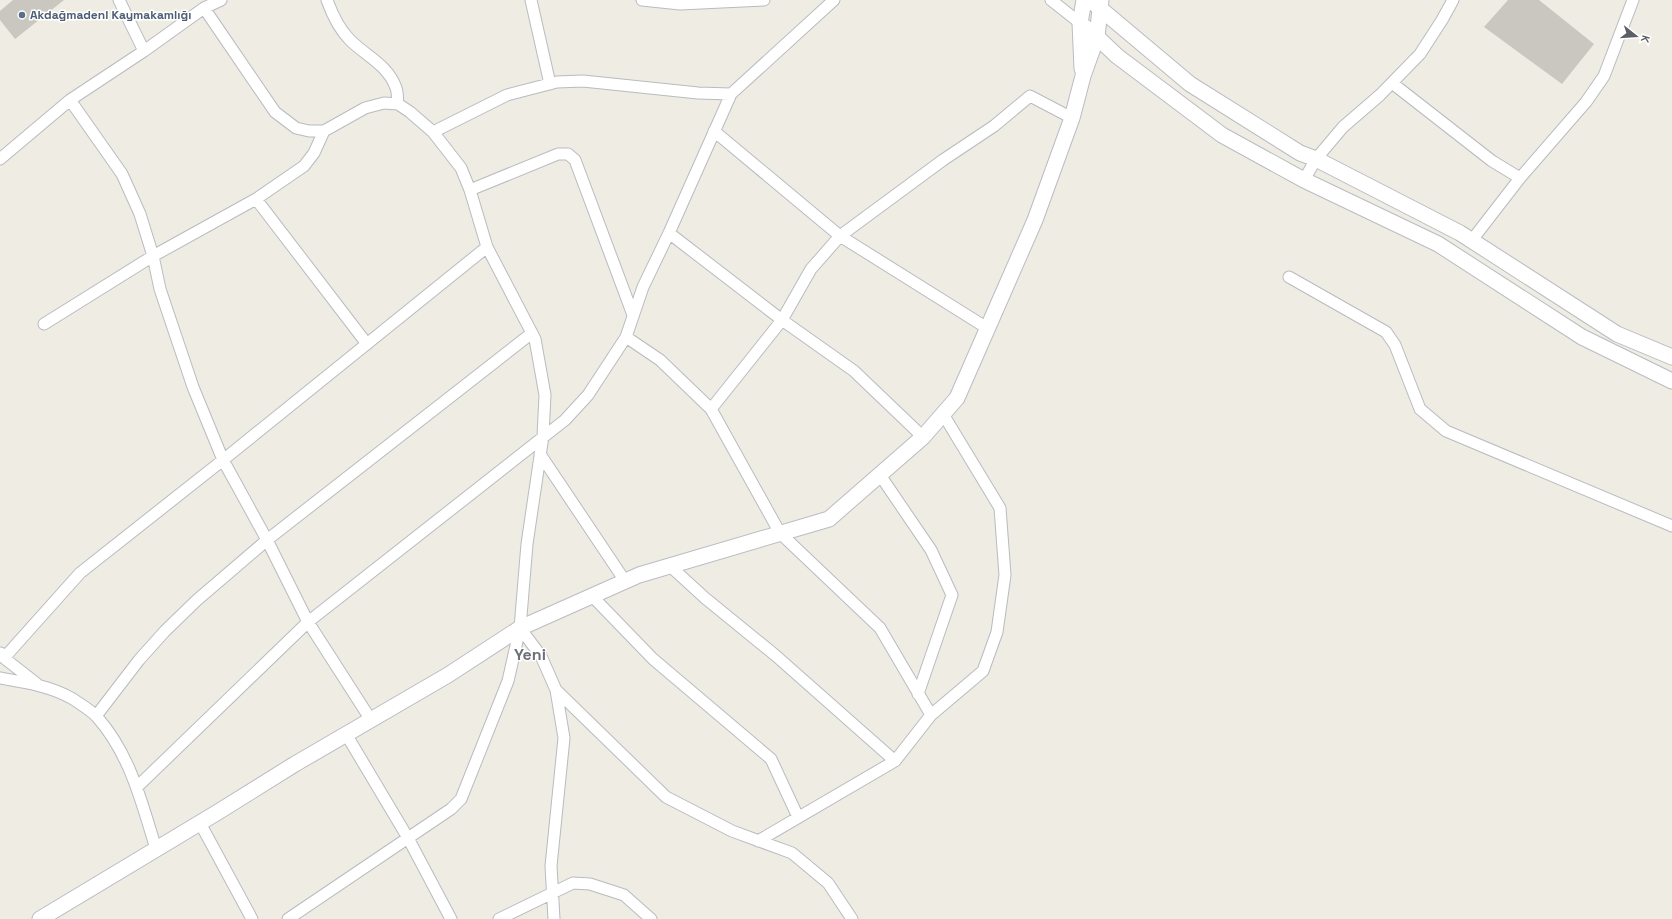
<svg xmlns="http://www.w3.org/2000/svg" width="1672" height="919" font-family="'Space Grotesk',sans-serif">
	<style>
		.building { fill: #cac6c0 }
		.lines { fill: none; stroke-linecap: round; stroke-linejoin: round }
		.street-casing { stroke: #b8bbc0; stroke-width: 13 }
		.secondary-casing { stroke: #b9bcc2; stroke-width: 17 }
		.street { stroke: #fff; stroke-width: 11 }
		.secondary { stroke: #fff; stroke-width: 15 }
		.service-dot { fill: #5c6f8a; stroke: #fff; stroke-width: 1.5 }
		.labels { text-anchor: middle; stroke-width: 3; stroke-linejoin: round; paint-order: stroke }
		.service-label { font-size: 12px; font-weight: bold; fill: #4e5e75; stroke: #fff; text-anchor: start }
		.district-label { font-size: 16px; font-weight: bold; fill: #6c7177; stroke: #fff }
	</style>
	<rect width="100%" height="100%" fill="#efece3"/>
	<path class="building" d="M13 0H64L15 39 0 20V11Z
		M1508 0H1539L1594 44 1562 84 1484 27Z"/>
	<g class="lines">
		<g class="street-casing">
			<path id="street" d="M119 0 144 51
				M327 0C332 14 339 29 350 40 366 56 388 65 396 88 398 93 397 99 398 104
				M531 0 550 84
				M642 0 680 4 764 0
				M1051 0 1080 23
				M204 8 275 112 296 128 309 131H324L365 108 384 103 398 104 410 112 433 132 461 168 470 190 487 247 535 339 545 395 543 436 527 544 520 628 508 681 461 799 451 809 288 919
				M1392 83 1492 161 1520 178
				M70 100 122 174 140 214 153 256 160 289 193 387 223 460 267 540 308 622 371 720
				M714 131 840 236 987 328
				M433 132 507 95 557 82 583 81 698 93 731 94
				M0 159 70 100 144 51 204 8 221 0
				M1304 180 1316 159 1343 127 1380 95 1420 54 1442 20 1453 0
				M470 190 558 154H568L575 160 633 315
				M256 199 367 344
				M669 233 782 320 854 371 923 437
				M1472 240 1520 178 1586 102 1604 76 1633 0
				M1289 277 1386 332 1395 345 1420 409 1446 431 1672 526
				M44 324 153 256 256 199 304 166 314 153 324 131
				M626 337 660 360 711 409 780 533 880 628 931 715
				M711 409 782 320 811 269 840 236 943 160 994 126 1030 96 1072 118
				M540 454 625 581
				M880 475 931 550 952 595 918 694
				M670 566 705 598 775 655 895 761
				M592 596 653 659 771 759 798 817
				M520 628 541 656 556 690 564 738 551 866 554 919
				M1 653 4 658 36 683
				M4 658 80 573 223 460 487 247
				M0 678C24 682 51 686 73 699 80 704 91 710 97 717 130 754 142 803 156 849
				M556 690 666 797 732 831 792 853 828 883 852 919
				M96 716 139 660 165 631 197 600 267 540 532 333
				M346 734 408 838 451 919
				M137 787 308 622 565 420 588 395 626 337 643 287 669 233 731 94 834 0
				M200 823 252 919
				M758 841 895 761 931 715 983 671 997 632 1005 575 1000 508 943 414
				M499 919 573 883 590 884 624 895 651 919"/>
		</g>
		<g class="secondary-casing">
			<path id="secondary" d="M1090 0 1190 84 1300 153 1316 159 1460 233 1617 334 1672 357
				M1080 23 1097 37 1117 56 1222 135 1304 180 1438 244 1582 337 1672 381
				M1082 69 1080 23 1084 0
				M40 919 218 812 295 764 448 675 520 628 639 575 829 519 923 437 957 398 1035 220 1072 118 1083 76 1097 37 1101 0"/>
		</g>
		<use href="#street" class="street"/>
		<use href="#secondary" class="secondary"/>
	</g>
	<circle class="service-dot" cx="22" cy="15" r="4"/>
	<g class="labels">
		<g class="service-label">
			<text x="30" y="19">Akdağmadeni Kaymakamlığı</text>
		</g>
		<g class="district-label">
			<text x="530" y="660">Yeni</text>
		</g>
	</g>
	<g transform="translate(1636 36) rotate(107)" stroke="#ffffff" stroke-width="3" paint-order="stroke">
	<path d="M0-3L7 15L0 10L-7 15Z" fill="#5b5f65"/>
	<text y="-6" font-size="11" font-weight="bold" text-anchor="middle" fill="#5b5f65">K</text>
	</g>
</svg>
